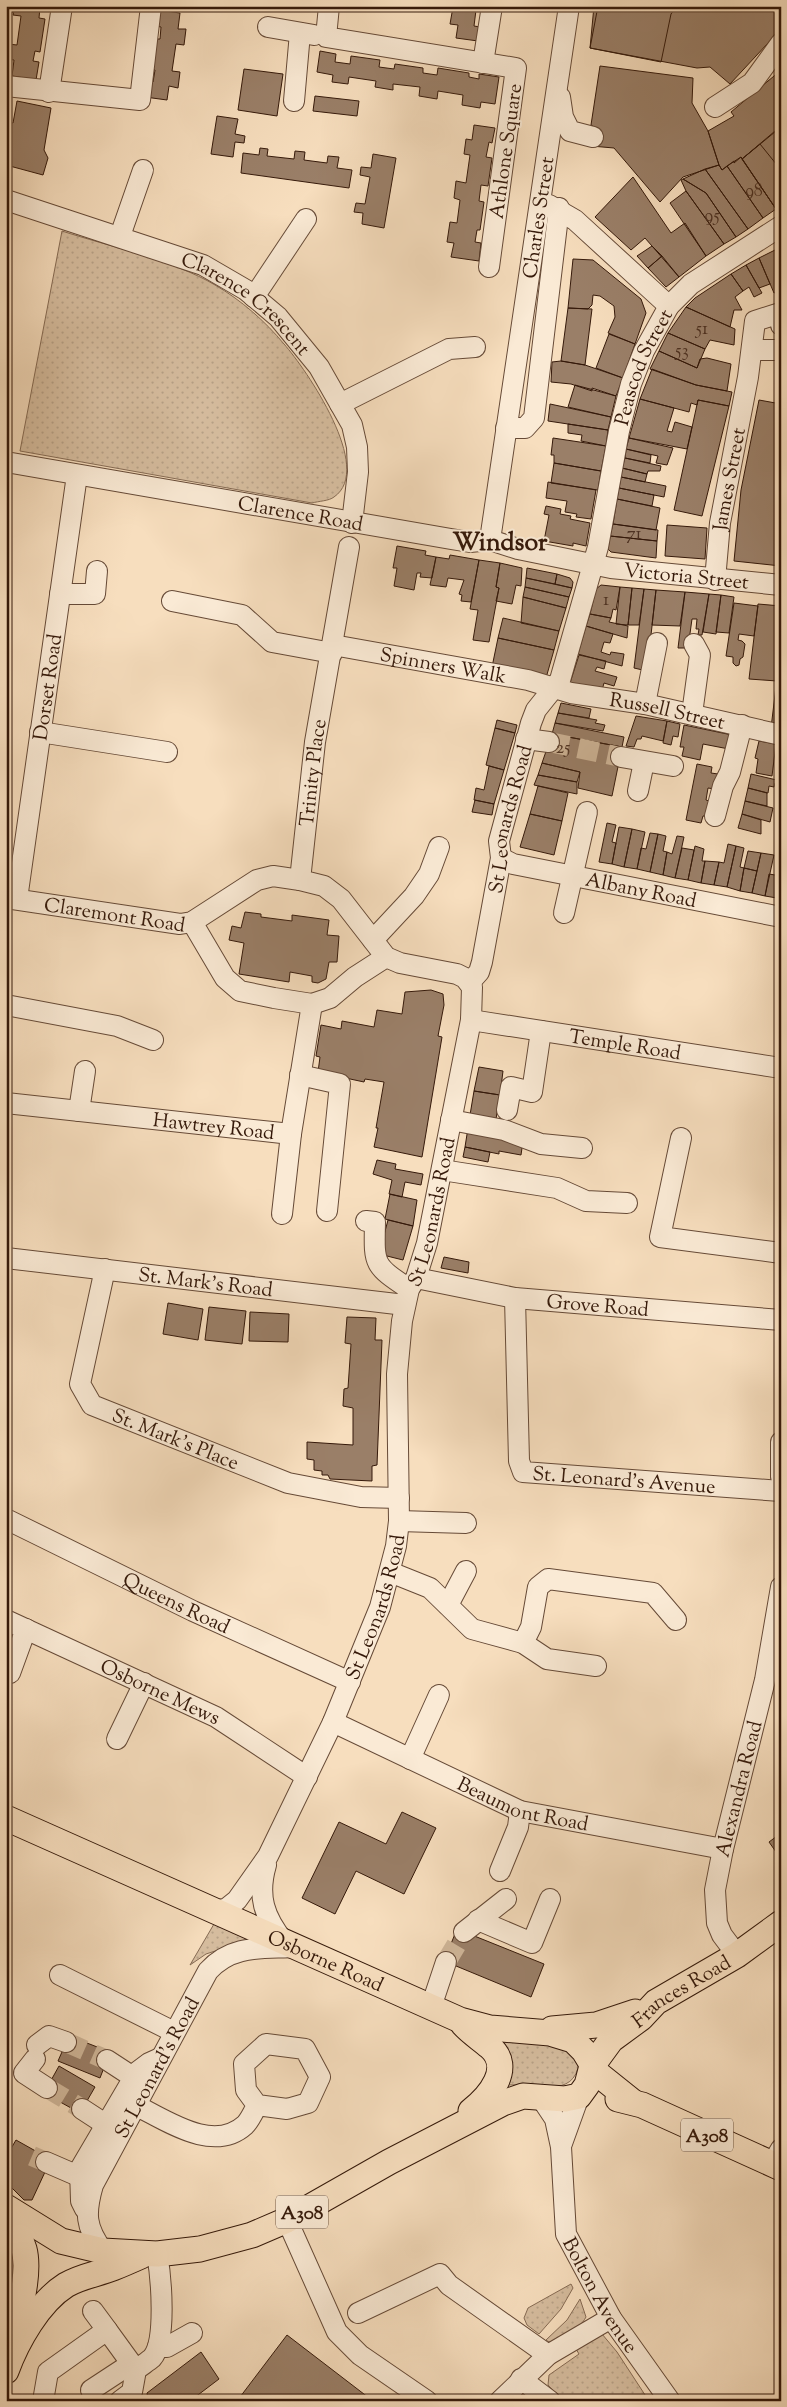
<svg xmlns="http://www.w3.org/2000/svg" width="787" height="2407" font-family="'Sorts Mill Goudy',serif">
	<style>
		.grass { fill: url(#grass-dots); stroke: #866b54 }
		.building { fill: #9a7f68; stroke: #35190a }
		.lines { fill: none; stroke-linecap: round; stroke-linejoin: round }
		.minor-tunnel { stroke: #d0b79a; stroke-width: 20; stroke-dasharray: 20 10; stroke-linecap: butt }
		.minor-casing { stroke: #664a37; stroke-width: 22 }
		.major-casing { stroke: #35190a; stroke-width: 27 }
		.minor { stroke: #faead5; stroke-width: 20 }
		.major { stroke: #f7debe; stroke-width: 25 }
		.labels { text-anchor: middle; stroke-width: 4; stroke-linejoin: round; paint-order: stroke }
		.number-label { font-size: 18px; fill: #4e3222 }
		.shield { fill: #faead5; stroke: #705847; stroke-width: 1 }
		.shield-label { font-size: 19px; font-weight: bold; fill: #35190a }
		.street-label { font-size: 20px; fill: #35190a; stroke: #faead5 }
		.district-label { font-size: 25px; font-weight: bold; fill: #35190a; stroke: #faead5 }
	</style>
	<defs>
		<pattern id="grass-dots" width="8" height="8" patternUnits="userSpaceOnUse" patternTransform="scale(1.25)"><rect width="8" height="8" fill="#d6bd9f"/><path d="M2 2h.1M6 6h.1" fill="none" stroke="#b8a288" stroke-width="1.8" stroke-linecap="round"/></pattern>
	</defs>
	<rect width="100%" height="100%" fill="#f7debe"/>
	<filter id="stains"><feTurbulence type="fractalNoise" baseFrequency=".004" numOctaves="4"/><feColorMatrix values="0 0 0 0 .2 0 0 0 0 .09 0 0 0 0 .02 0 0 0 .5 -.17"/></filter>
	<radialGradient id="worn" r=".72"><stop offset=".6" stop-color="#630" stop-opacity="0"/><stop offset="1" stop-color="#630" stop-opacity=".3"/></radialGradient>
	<path class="grass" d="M62 231C108 246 175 261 215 285 241 300 265 321 284 344 306 369 375 469 334 497 329 501 319 501 312 503L20 451Z
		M214 1924 249 1940 206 1954 190 1965Z
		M504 2040H558L579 2062C575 2100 534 2083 507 2085L501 2043Z
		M571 2284 573 2288 561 2309 539 2334 527 2325 524 2318 528 2308Z
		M580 2299 586 2317C578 2331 565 2342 549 2342L546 2340 567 2320Z
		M602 2334 617 2352 649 2401H563L548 2385 549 2375 579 2354 576 2349Z"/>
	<path class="building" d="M15 6H45L40 7 39 18 45 19 40 52 35 51 33 61 39 62 36 80 12 76 14 60 6 59 8 44 17 45 21 16 13 15Z
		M270 6H287V10Z
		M462 6H484L483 12 476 10 474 26 480 27 478 41 456 38 458 25 450 24 453 7 461 8Z
		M594 6H781V29L730 84 710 67 697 68 590 48Z
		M598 6H677L671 14 661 62 590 48Z
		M158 10 180 13 178 29H186L184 45 176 44 172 71 180 72 178 88 169 86 167 100 145 97 147 82H153L155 70 149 69 153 39H160L161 27 156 26Z
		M320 51 336 54 335 62 350 64 351 56 380 60 379 67 394 69 395 64 423 68V73L437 75 438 68 469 73V77L479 79V74L499 77 495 104 481 102 480 108 462 105 463 95 438 91 437 99 419 96 420 87 393 84V90L375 87 376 81 349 77 348 84 332 82 333 75 317 72Z
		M600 66 693 78 692 103 708 131 719 165 683 177 660 202 614 148 591 146 594 127 591 125Z
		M244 69 283 74 277 116 238 110Z
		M780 71 781 127 742 159 741 157 734 163V161L722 170 719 165 708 131 734 116 731 112Z
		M315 96 359 101 357 116 313 111Z
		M17 101 51 108 44 150 48 158 43 175 6 165V122L13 123Z
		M217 116 238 119 235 134 245 136 244 143 235 142 233 157 211 154Z
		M474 125 495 128 492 143 489 142 486 157 492 158 488 186 481 185 479 201 484 202 480 230H477L475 242 481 243 479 261 451 257 454 243 447 242 450 222 457 223 460 200 454 198 456 181 466 183 470 155 464 154 466 139 472 140Z
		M775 131 781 137V206L776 209 742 159Z
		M760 144 781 170V206L776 209 742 159Z
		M260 148 268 149 267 156 294 159 295 151 305 152 304 160 327 163 328 156 339 157 337 168 352 170 349 188 241 173 243 153 259 155Z
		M373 154 396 158 384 228 362 224 363 213 354 212 356 203 365 204 370 177 360 175 361 167 371 168Z
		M741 157 776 209 763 218 727 166Z
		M719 165 722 170 727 166 763 218 748 229 705 169Z
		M705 169 748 229 736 237 706 193 683 179Z
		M633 177 671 233 685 223 706 256 679 277 645 238 631 250 595 217Z
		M683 179 706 193 736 237 724 244 686 191 681 180Z
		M686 191 724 244 706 256 670 203Z
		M652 246 662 256 648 268 637 256Z
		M781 247V290L774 293 759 258Z
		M662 256 679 277 666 287 648 268Z
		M759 258 770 284 759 288 746 265Z
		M573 259 593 260 641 299 646 313 635 344 608 333 615 317 614 306 600 296 593 295 592 305 588 309 568 308Z
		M746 265 762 293 754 297 749 287 743 291 731 274Z
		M731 274 743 291 735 297 742 310H734L730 327 686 307 695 298Z
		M686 307 735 329 734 345 710 340 705 349 668 333Z
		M568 308 592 309 585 365 561 361Z
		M668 333 705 349 697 368 659 351Z
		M609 334 635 344 623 378 596 368Z
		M659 351 697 368 700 359 707 358 731 364 727 391 696 385 650 369Z
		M561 361 585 365 623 378 616 396 592 388V391L571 384 551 382 552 362Z
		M652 369 696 385 732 392 729 406 698 400 697 405 691 403 689 412 640 399Z
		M575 385 616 396 611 417 568 407Z
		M640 399 674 408 667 431 672 432 675 422 692 427 687 449 629 438Z
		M698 400 729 406 702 516 674 510Z
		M759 400 781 404V566L734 561 741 490Z
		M550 404 611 417 608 430 548 421Z
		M568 424 608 430 606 446 581 441 582 435 568 433Z
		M553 438 606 446 601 471 554 463V455H551Z
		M629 438 673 448 667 465 656 463 658 456 626 449Z
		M626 449 651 455 650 463 625 458Z
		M625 458 661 466 660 471H648L647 474 622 468Z
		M554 463 601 471 598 490 551 483Z
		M622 468 647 474 645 482 621 477Z
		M621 477 666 486 664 497 619 488Z
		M548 482 596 490 591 519 576 517 577 514 565 512 567 501 546 498Z
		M619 488 654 495 652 506 617 499Z
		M617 499 660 508 656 530 613 524Z
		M546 506 561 509 560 514 571 516 570 519 590 523 586 546 573 543V546L544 541 549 515 544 514Z
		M613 524 658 530 657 541 610 536Z
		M667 525 707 528 705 559 665 556Z
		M610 536 657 541 656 558 611 552 608 549Z
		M397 546 426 551 425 555 436 557 432 578 420 577 421 573H417L414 590 394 586 397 568H393Z
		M450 555 479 560 471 602 461 601 462 595 459 594 464 580 448 578 446 587 430 585 436 557 449 559Z
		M479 560 500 563 496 587 499 588 489 642 473 640 478 610 470 609Z
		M500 563 522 568 521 586 516 585 512 604 496 601 499 588 496 587Z
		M527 568 557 574 555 584 526 578Z
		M557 574 570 578 573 582 572 588 555 584Z
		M526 578 572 588 569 597 525 587Z
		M601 585 620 587 616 610 613 609 611 618 590 614 596 589Z
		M525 587 569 597 566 608 523 597Z
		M620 587 632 588 628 625 616 624Z
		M632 588 644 589 639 625H628Z
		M644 589 656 590 647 671 634 668Z
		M656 590 685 592 680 626 652 625Z
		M685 592 709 594 702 635H698L699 629H696L697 619H692L688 648H678Z
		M709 594 721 595 716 634 703 632Z
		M721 595 734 597 729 633 716 632Z
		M523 597 566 608 559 631 521 623Z
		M734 603 758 606 754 636 739 634 738 640 742 641 745 644 743 657 740 659 739 665 736 666 733 663V657L726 656Z
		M758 604 781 606V650L777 681 749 679Z
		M590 614 611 618 609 622 628 626 627 638 586 626Z
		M503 618 559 631 554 650 498 638Z
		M586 626 613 634 610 643 604 642 601 652 610 655 611 652 624 654 622 666 578 654Z
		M498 638 554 650 546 678 492 667Z
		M780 653H781V730L771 728Z
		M579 655 606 661 604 669 597 667 595 671 617 677 614 686 604 683 601 694 569 686Z
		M561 703 591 709 589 718 558 713Z
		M558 713 597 720 595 723 605 725 603 731 555 723Z
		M636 716 667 721 663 741 642 736 641 739H637L634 747 626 746Z
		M497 720 517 725 515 733 495 728Z
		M667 721 680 724 678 737 673 736 671 745 663 743Z
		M555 723 624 737 622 747 552 734Z
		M684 725 737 736 734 750 703 744 700 760 682 756 684 747H680Z
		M495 728 515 733 504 770 486 765Z
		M552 734 622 747 612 796 578 788 580 772 542 763Z
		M759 741 776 744 772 776 756 773 758 759 755 758Z
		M542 763 580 772 577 782 538 775Z
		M697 764 712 767 711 773 718 774 715 789 708 788 706 800 712 802 709 816H703L701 823 686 820Z
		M489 766 504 770 494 804 474 800 476 788 484 790Z
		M751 774 781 781 780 783H775L774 787 769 786 768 793 748 788Z
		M538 775 577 782V794L534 785Z
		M538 786 568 793 562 821 530 814Z
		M748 788 767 793V806L745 801Z
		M475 800 494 804 492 815 472 812Z
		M745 801 773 808 770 822 742 814Z
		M530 814 562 821 554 855 520 847Z
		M742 814 761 820V834L738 828Z
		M607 823 616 825 612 842 616 843 612 864 599 862Z
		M619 827 632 829 624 867 612 864Z
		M632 829 645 832 637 869 624 867Z
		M650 833 658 834 650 872 637 869 641 848 646 849Z
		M658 834 666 836 663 851 667 852 663 875 650 872Z
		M677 836 684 837 675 878 663 875 667 852 672 854Z
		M728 844 736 846 727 887 714 885 719 862 724 863Z
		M695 846 704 849 702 861H705L701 883 688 880Z
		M736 846 744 848 740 867 744 868 740 891 727 887Z
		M682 848 694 850 688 880 675 878Z
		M748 851 761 853 757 871 744 868Z
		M761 853 774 855 765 896 752 893Z
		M705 861 719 862 714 885 701 883Z
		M744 868 757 871 752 893 740 891Z
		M769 874 781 876 777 898 765 896Z
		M781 884V899L777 898Z
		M245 912 261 914V917L292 921V915L329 920 327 935 339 936 337 962H329L326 979 318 983 312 982V976L290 972 289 982 239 974 244 943 229 940 232 926 241 928Z
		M431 990 443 994 444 1005 438 1036 442 1037 422 1157 374 1147 378 1128H376L384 1082 365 1079 364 1082 318 1072 320 1057 316 1056 321 1025 341 1029 342 1021 374 1027 377 1010 402 1014 405 992Z
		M479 1067 503 1071 500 1095 474 1091Z
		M474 1091 500 1095 496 1119 470 1115Z
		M468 1128 523 1141 521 1155 499 1151V1154L465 1147Z
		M465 1147 490 1152 488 1162 463 1157Z
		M377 1160 396 1164 395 1169 423 1174 421 1185 405 1182 402 1197 389 1194 392 1180 373 1174Z
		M390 1194 417 1200 413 1226 385 1219Z
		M388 1220 413 1226 403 1260 379 1254Z
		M444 1257 469 1262 468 1273 441 1268Z
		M168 1303 203 1309 198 1340 163 1334Z
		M209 1307 246 1311 242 1344 205 1340Z
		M250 1312 289 1314 288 1342 249 1341Z
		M347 1317 376 1318 375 1340H382L377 1465 372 1466V1481L330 1479 328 1475H322V1471L314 1470V1460L307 1459V1442L353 1445V1408L343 1406 344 1389 348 1388 351 1344 345 1343Z
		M402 1812 436 1828 404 1894 356 1871 335 1914 302 1898 339 1822 386 1844Z
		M781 1833V1859L769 1842Z
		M457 1929 544 1964 531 1997 444 1961Z
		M69 2036 110 2052 100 2078 58 2061Z
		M59 2066 95 2087 80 2113 44 2093Z
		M16 2140 48 2158 45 2172 32 2200H24L6 2182V2157Z
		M287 2335 373 2401H237Z
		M201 2352 219 2379 190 2401H148L147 2393Z"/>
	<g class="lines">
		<path class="minor-tunnel" d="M549 742 621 757
			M446 1962 464 1932
			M66 2042 107 2060
			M47 2088 82 2109
			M32 2156 46 2162"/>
		<g class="minor-casing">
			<g id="minor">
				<path d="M329 6 326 37 516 68 489 267"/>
				<path d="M268 27 314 35"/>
				<path d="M483 63 492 6"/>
				<path d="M6 86 140 100 151 6"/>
				<path d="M49 92 62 6"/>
				<path d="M560 97 563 117 570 131 593 137"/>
				<path d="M294 101 300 33"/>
				<path d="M715 107 752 83 781 43"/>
				<path id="s1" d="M6 200 203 265 246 290 278 317 319 367 352 425 357 447 358 472 352 523"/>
				<path d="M549 205 575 220 669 306"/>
				<path d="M120 236 143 170"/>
				<path d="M254 297 306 219"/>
				<path d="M752 350H781"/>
				<path d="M340 404 449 349 475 347"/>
				<path d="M506 428H525L534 418 559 208"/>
				<path id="s2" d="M6 462 451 539 470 542 490 540 518 549 611 568 781 585"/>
				<path id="s3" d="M490 540 569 6"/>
				<path id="s4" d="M715 580 720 523 748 377 755 321 780 313 781 325"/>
				<path d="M60 594H95L97 571"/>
				<path d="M172 601 242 615 272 642 332 653"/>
				<path id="s5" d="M333 645 528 680 571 693 645 704 781 735"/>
				<path d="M645 704 657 643"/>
				<path d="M692 714 700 655 694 644"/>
				<path d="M40 732 167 752"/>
				<path d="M526 739 549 742"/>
				<path d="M621 757 673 766"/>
				<path d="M638 791 644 762"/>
				<path d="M715 816 723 786 730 772 742 725"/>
				<path id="s6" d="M501 858 513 864 781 917"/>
				<path id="s7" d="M6 898 180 924 192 922 257 880 273 876 300 880"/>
				<path id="s8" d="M17 899 77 475"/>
				<path d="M564 913 587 812"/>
				<path d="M192 922 225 978 240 991 274 998 312 1004 330 998 355 977 386 957"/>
				<path d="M373 940 414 896 429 874 439 847"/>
				<path id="s9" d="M470 982 479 972 482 962 501 858 499 841 531 723 536 710 560 680 598 547 619 431 631 384 644 351 669 306 691 284 781 226"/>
				<path d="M6 1005 117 1026 153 1040"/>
				<path id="s10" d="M471 1020 781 1068"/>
				<path d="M300 1075 340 1084 327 1211"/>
				<path id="s11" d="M6 1103 291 1134 312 1004"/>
				<path d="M507 1110 511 1087 532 1092 541 1031"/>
				<path d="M79 1111 85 1071"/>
				<path d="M451 1120 504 1130 541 1144 582 1148"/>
				<path d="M681 1138 660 1237 781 1253"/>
				<path d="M442 1170 557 1188 586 1201 627 1203"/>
				<path d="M282 1214 291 1134"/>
				<path d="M366 1221 375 1222C374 1265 373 1265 409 1289"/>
				<path id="s12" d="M6 1258 405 1305"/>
				<path id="s13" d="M105 1269 80 1384 92 1405 288 1483 361 1497 399 1498"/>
				<path id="s14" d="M416 1278 515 1298 781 1320"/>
				<path id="s15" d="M515 1298 519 1461 523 1472 781 1491"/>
				<path d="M781 1442V1477"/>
				<path id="s16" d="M6 1519 193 1611 350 1682"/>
				<path d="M399 1521 466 1523"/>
				<path d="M390 1572 430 1588 472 1629 523 1643 547 1659 596 1666"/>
				<path d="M448 1605 466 1571"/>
				<path id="s17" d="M6 1620 216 1717 307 1777"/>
				<path d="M523 1643 531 1627 538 1587 548 1579 653 1593 676 1620"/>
				<path d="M10 1673 26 1629"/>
				<path id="s18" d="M333 1722 520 1811 723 1849"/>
				<path d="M117 1739 144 1683"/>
				<path d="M410 1759 439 1695"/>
				<path d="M266 1865C257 1896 264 1917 284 1942"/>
				<path d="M500 1871 518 1827 520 1811"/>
				<path id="s19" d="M218 1911 227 1908 237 1900 268 1856 333 1722 380 1607 396 1546 399 1521 397 1374 402 1321 409 1289 416 1278 427 1243 471 1020 472 987 465 978 457 974 400 963 386 957 341 899 324 886 300 880 315 742 349 547"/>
				<path d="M478 1920 532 1943 550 1899"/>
				<path d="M464 1932 506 1899"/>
				<path id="s20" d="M737 1955 722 1935 717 1923 715 1890 723 1849 765 1680 781 1587"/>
				<path d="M60 1975 174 2032"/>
				<path d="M431 2007 446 1962"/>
				<path d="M37 2045 49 2036 66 2042"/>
				<path d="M35 2059 24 2073 47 2088"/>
				<path d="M107 2060 133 2077"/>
				<path id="s21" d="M541 2098 555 2119 561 2147 566 2234 611 2318 670 2401"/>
				<path d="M135 2105C166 2120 213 2154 245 2125 250 2120 254 2111 257 2105L246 2090 244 2064 266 2044 305 2049 320 2077 308 2103 287 2109 257 2105"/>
				<path d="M82 2109 105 2124"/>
				<path d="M561 2146 579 2096"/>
				<path d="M46 2162 76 2175"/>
				<path d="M772 2164 781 2149"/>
				<path d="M85 2209 81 2201 80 2169 137 2072 149 2063 160 2058"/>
				<path d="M287 2220 337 2332 360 2355 427 2401"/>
				<path id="s22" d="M103 2251C85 2227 85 2213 93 2185L208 1971C232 1944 263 1949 295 1947"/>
				<path d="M93 2311 107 2330"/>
				<path d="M358 2313 440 2274 449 2285 548 2355"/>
				<path d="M158 2347H167L192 2333"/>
				<path d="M521 2379 550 2401"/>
				<path d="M91 2390 123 2369 136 2370"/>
				<path d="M43 2401 48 2372 107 2330 136 2370"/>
				<path d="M120 2401 132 2392 136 2370C141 2366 147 2362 152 2358 167 2341 161 2276 157 2254"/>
				<path d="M500 2401 548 2355 611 2318"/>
			</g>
		</g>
		<g class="major-casing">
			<g id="major">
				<path id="s23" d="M6 1818 460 2020 490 2028 550 2033 573 2040 584 2051 598 2074 633 2102"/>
				<path d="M463 2024C471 2033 481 2039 490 2047 514 2068 489 2097 471 2111"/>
				<path d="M552 2029 596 2025 635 2012"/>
				<path d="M618 2099 642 2105 781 2168"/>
				<path id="s24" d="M6 2207 61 2241 103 2251 157 2254 200 2249 252 2235 287 2220 389 2162 503 2103 523 2096 565 2099 579 2096 587 2085 592 2066 611 2040 641 2018 656 2002 737 1955 781 1923"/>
				<path d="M6 2218C13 2227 21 2238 24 2249 31 2275 17 2319 12 2346"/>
				<path d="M6 2371C17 2341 39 2302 66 2285 81 2276 98 2274 113 2268 123 2264 132 2260 141 2256"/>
			</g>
		</g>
		<use href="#minor" class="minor"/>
		<use href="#major" class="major"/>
	</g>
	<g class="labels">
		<g class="number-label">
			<text x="754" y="196">98</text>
			<text x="712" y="221">95</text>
			<text x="702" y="334">51</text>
			<text x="682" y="356">53</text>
			<text x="634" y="539">71</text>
			<text x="606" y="605">1</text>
			<text x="563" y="753">25</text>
		</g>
		<g class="shield">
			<rect x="681" y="2118.5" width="52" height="33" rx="4"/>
			<rect x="276" y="2195.5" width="52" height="33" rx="4"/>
		</g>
		<g class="shield-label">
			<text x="707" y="2142">A308</text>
			<text x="302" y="2219">A308</text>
		</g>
		<g class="street-label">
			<text transform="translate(505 151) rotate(-82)" y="7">Athlone Square</text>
			<text dy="7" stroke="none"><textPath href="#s3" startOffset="326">Charles Street</textPath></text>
			<text dy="7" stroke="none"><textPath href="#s1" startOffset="265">Clarence Crescent</textPath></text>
			<text dy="7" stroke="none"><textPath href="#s9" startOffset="646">Peascod Street</textPath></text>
			<text dy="7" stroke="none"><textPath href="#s4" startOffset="102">James Street</textPath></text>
			<text dy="7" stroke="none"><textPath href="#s2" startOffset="299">Clarence Road</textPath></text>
			<text dy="7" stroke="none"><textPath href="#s2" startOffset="691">Victoria Street</textPath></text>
			<text dy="7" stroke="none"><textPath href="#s5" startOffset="112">Spinners Walk</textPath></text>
			<text dy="7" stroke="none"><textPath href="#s8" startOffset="214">Dorset Road</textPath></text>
			<text dy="7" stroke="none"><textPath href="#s5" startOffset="341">Russell Street</textPath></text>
			<text dy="7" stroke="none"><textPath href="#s19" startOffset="1302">Trinity Place</textPath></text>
			<text dy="7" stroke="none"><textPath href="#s9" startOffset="170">St Leonards Road</textPath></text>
			<text dy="7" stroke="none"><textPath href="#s6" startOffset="144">Albany Road</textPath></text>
			<text dy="7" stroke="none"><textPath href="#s7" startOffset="110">Claremont Road</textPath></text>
			<text dy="7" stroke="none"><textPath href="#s10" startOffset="156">Temple Road</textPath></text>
			<text dy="7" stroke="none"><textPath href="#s11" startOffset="209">Hawtrey Road</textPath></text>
			<text dy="7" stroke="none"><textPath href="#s19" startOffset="752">St Leonards Road</textPath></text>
			<text dy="7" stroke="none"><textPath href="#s12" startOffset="201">St. Mark's Road</textPath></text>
			<text dy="7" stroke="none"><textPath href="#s14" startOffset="184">Grove Road</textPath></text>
			<text dy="7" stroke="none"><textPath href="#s13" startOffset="232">St. Mark's Place</textPath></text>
			<text dy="7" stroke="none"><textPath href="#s15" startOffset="276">St. Leonard's Avenue</textPath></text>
			<text dy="7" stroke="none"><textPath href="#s16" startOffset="190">Queens Road</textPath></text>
			<text dy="7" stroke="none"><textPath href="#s19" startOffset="348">St Leonards Road</textPath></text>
			<text dy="7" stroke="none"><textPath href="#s17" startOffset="170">Osborne Mews</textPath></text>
			<text dy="7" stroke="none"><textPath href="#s20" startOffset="175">Alexandra Road</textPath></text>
			<text dy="7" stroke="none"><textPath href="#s18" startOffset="208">Beaumont Road</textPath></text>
			<text dy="7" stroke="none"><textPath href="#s23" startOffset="350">Osborne Road</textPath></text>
			<text dy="7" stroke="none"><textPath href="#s24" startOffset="772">Frances Road</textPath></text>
			<text dy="7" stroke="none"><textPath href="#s22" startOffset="204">St Leonard's Road</textPath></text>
			<text dy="7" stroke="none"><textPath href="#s21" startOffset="211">Bolton Avenue</textPath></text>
		</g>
		<g class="district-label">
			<text x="500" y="550">Windsor</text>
		</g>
	</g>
	<rect width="787" height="2407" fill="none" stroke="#f7debe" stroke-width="25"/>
	<rect x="8" y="8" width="772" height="2392" fill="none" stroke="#35190a" stroke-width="2.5"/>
	<rect x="12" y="12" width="762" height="2382" fill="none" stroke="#35190a"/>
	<rect width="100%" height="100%" filter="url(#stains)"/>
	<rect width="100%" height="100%" fill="url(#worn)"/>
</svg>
